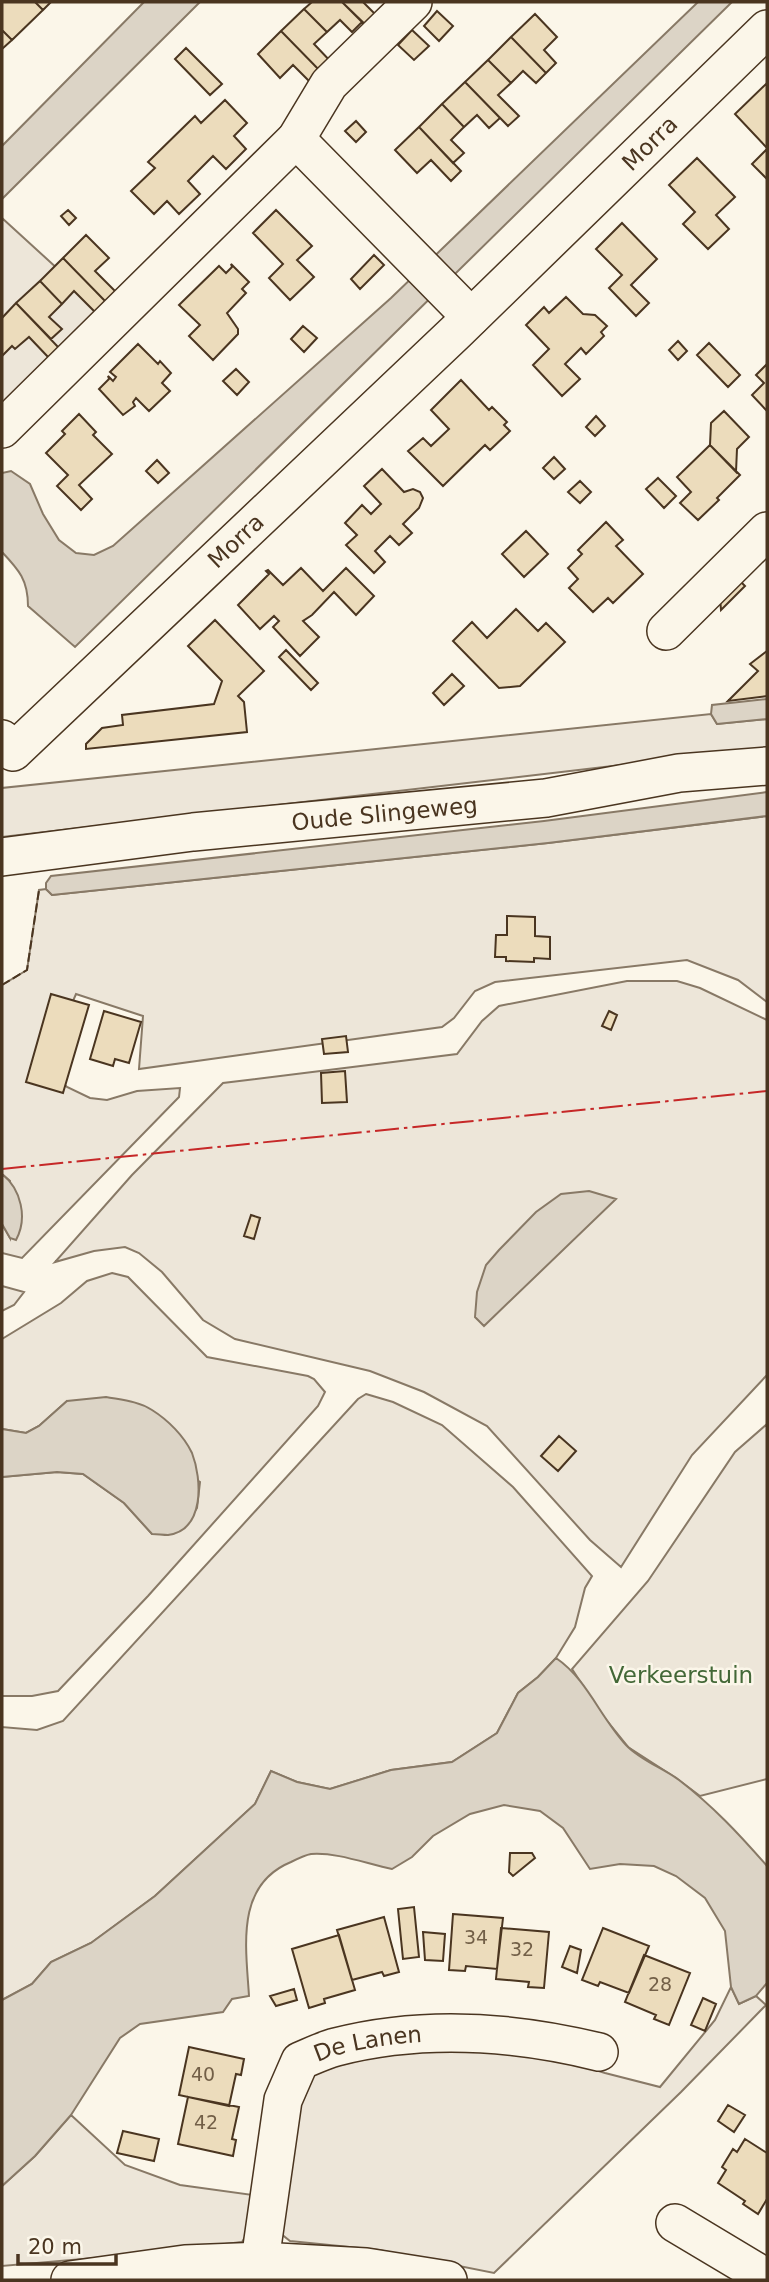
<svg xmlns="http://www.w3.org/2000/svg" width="769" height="2282" font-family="'DejaVu Sans',sans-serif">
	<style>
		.green { fill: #ede6d9; stroke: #887966; stroke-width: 2 }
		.water { fill: #dcd4c6; stroke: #887966; stroke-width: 2 }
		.building { fill: #ecdcbc; stroke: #4a3520; stroke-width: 2 }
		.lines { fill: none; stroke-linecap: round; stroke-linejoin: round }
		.minor-casing { stroke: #4a3520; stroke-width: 40 }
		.minor { stroke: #fbf6e9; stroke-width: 37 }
		.fence { stroke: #4a3520; stroke-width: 2; stroke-dasharray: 9 3.5; stroke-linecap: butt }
		.power { stroke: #c62828; stroke-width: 2; stroke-dasharray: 24 5 3.5 5; stroke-linecap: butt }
		.labels { text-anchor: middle; stroke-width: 5; stroke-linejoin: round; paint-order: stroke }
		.number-label { font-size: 19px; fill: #725f47 }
		.street-label { font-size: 23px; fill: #4a3520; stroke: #fbf6e9 }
		.park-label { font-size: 23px; fill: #436837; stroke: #fbf6e9 }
	</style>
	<rect width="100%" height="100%" fill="#fbf6e9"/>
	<path class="green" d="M2 218 117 323 2 429Z
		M711 714 717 724 767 719V748L2 837V788Z
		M767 816V1002L738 980 687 960 495 982 475 991 454 1018 442 1027 139 1069 143 1016 76 994 50 1054V1070L67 1087 90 1098 107 1100 137 1091 180 1088 179 1097 22 1258 2 1253V1224L10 1238V1181L2 1174V985L27 970 39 890 46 889 52 895 548 843Z
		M627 981H677L700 988 767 1020V1375L692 1455 621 1567 590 1540 487 1426 424 1392 370 1371 235 1339 203 1320 162 1272 139 1253 125 1247 94 1251 55 1262 132 1175 223 1083 457 1054 482 1021 499 1006Z
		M112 1273 128 1277 207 1357 308 1376 314 1379 325 1392 318 1406 148 1596 58 1691 32 1696H2V1477L57 1472 83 1474 124 1503 152 1534 184 1528 197 1508 200 1482 67 1401 39 1426 26 1433 2 1429V1339L61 1303 87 1281Z
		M2 1286 24 1292 14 1305 2 1311Z
		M366 1394 393 1402 442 1425 513 1487 592 1576 585 1588 575 1627 556 1658 538 1677 518 1693 497 1733 452 1762 391 1770 330 1789 297 1782 271 1771 255 1804 155 1896 91 1943 51 1962 32 1984 2 2000V1727L37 1730 63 1721 358 1399Z
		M767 1424V1779L700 1796 676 1778 628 1747 603 1716 572 1669 648 1581 735 1452Z
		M731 1987 739 2004 756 1996 766 2005 681 2092 494 2273 379 2250 290 2241 280 2233 301 2097 313 2073 337 2057 428 2043 570 2062 605 2073 660 2087 715 2020Z
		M71 2115 125 2165 180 2185 253 2195 247 2234 242 2242 129 2255 2 2266V2186L35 2156Z"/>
	<path class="water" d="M144 2H200L2 199V146Z
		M698 2H732L75 647 28 606C28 580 19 570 2 552V473L11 471 30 484 43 514 59 540 76 553 94 555 113 546 391 298Z
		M767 699V719L717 724 711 714 712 705Z
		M767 792V816L548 843 52 895 46 889V883L51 876 544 821Z
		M2 1174C21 1189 28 1218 16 1240L10 1238 2 1224Z
		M589 1191 616 1199 484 1326 475 1317 477 1292 486 1265 499 1250 536 1212 561 1194Z
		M106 1397C122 1400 138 1401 152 1410 168 1420 184 1436 192 1453 202 1479 205 1530 168 1535 163 1535 157 1534 152 1534L124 1503 83 1474 57 1472 2 1477V1429L26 1433 39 1426 67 1401Z
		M556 1658C587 1679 600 1717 626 1745 640 1760 663 1768 679 1780 713 1806 739 1834 767 1866V1983L756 1996 739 2004 731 1987 725 1931 705 1898 676 1876 654 1866 620 1864 590 1869 563 1828 540 1811 504 1805 470 1814 433 1836 412 1857 392 1869C367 1864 337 1852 311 1854 305 1855 297 1859 291 1862 235 1885 246 1947 249 1996L232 1999 223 2012 140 2024 120 2038 71 2115 35 2156 2 2186V2000L32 1984 51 1962 91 1943 155 1896 255 1804 271 1771 297 1782 330 1789 391 1770 452 1762 497 1733 518 1693 538 1677Z"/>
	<path class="building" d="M2 2H35L43 10 12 40 2 30Z
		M35 2H51L43 10Z
		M312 2H342L362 22 352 32 340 20 327 32 304 9Z
		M342 2H363L381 20 371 30Z
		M304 9 327 32 314 44 334 65 324 75 281 31Z
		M437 11 453 26 439 41 424 26Z
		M535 14 557 37 544 50 556 63 546 73 511 37Z
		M2 30 12 40 2 49Z
		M412 30 429 46 414 60 398 45Z
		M281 31 324 75 314 86 293 65 280 78 258 54Z
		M511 37 546 73 536 83 523 71 511 83 488 60Z
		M186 48 222 84 210 95 175 59Z
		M488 60 511 83 498 95 519 116 508 126 465 82Z
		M465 82 500 118 489 128 477 115 464 127 442 104Z
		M767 83V148L735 114Z
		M225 100 247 123 234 136 246 149 226 169 213 156 188 181 200 194 179 214 167 201 154 214 131 191 155 168 148 162 195 116 201 123Z
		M442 104 464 127 451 140 464 153 453 163 419 127Z
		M356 121 366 132 356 142 345 131Z
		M419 127 461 171 451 181 431 160 417 173 395 150Z
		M767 149V179L752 164Z
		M697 158 735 197 716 215 729 229 708 249 683 224 695 212 669 185Z
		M68 210 76 218 69 225 61 216Z
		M276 210 312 246 297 260 314 277 290 300 269 278 283 264 253 233Z
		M622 223 657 259 631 285 649 303 636 316 609 288 622 275 596 249Z
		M86 235 109 258 95 271 116 292 106 302 63 258Z
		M374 255 384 265 360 289 351 279Z
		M63 258 106 302 95 312 74 291 62 304 40 281Z
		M231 264 249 282 242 289 246 293 227 313 238 329V334L213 360 189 336 200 325 179 305 219 266 226 273 232 267Z
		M40 281 62 304 49 317 62 329 51 339 16 303Z
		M566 297 583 314 595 315 607 326 601 332 604 336 586 354 581 348 565 364 580 379 562 396 533 365 549 349 526 325 544 307 549 313Z
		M16 303 59 348 49 358 29 337 15 349 12 346 2 356V318Z
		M303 326 317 338 304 352 291 339Z
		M678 341 687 351 678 360 669 350Z
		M709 343 740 375 728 387 697 355Z
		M138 344 158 364 160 361 171 373 162 383 170 391 149 411 136 398 133 402 135 406 123 415 99 389 109 379 108 376 113 381 116 377 110 372Z
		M767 364V411L752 395 764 383 756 375Z
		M236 369 249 382 237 395 223 381Z
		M461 380 489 410 492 407 507 422 504 425 510 431 490 450 485 445 443 486 408 451 423 438 431 446 449 429 431 410Z
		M724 411 749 437 737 449 736 472 710 445 711 423Z
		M79 414 96 432 93 435 112 454 79 485 92 499 81 510 57 486 68 475 46 453 65 434 62 431Z
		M596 416 605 426 595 436 586 427Z
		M710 445 740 475 717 498 719 500 698 520 680 503 691 492 677 477Z
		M554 457 565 469 554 479 543 468Z
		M157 460 169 473 158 483 146 471Z
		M382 469 404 492 413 489 420 492 423 498 419 508 403 524 412 533 399 545 390 536 375 551 385 562 374 573 346 545 357 535 345 523 362 505 371 514 381 504 364 486Z
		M658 478 676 496 664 508 646 489Z
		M580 481 591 492 580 503 568 492Z
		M606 522 623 540 616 546 643 574 613 603 608 598 593 612 569 588 578 579 568 568 582 554 578 550Z
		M526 531 548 554 524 577 502 554Z
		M301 568 323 591 346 568 374 596 356 615 334 592 312 615 303 621 319 637 300 656 273 627 279 621 274 616 260 629 238 605 269 574 266 571 268 570 283 585Z
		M739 580 745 586 721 610 720 598Z
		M516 609 538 631 546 623 565 642 520 686 499 688 453 641 472 622 487 638Z
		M215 620 264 671 238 696 244 702 247 732 86 749V744L102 728 123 725 122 715 214 704 222 681 188 646Z
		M286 650 318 683 311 690 279 657Z
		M767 651V696L728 701 758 671 750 664Z
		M452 674 464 686 444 705 433 693Z
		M507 916 535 917V936L550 937V959L534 958V962L506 961V957H495L496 935H507Z
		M51 994 89 1005 63 1093 26 1082Z
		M104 1011 141 1022 129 1063 115 1059 113 1066 90 1059Z
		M609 1011 617 1015 611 1030 602 1026Z
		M346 1036 348 1052 324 1054 322 1039Z
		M345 1071 347 1102 322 1103 321 1073Z
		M251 1215 260 1218 254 1239 244 1236Z
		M559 1436 576 1451 558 1471 541 1456Z
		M510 1853H532L535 1858 513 1876 509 1872Z
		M414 1907 419 1957 403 1959 398 1909Z
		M453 1914 503 1918 497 1969 466 1966 465 1971 449 1970Z
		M384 1917 399 1972 384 1976 382 1972 352 1980 337 1930Z
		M501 1928 549 1932 544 1988 528 1987 529 1982 496 1979Z
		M603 1928 649 1946 629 1993 600 1982 598 1986 582 1980Z
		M423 1932 445 1934 443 1961 425 1960Z
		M339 1935 355 1990 324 1999 325 2003 309 2008 292 1949Z
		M570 1946 581 1950 577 1973 562 1967Z
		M644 1955 690 1973 669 2025 654 2019 656 2015 625 2002Z
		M294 1989 297 2000 276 2006 270 1996Z
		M703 1998 716 2004 705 2031 691 2025Z
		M189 2047 244 2059 241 2075 236 2074 229 2106 179 2095Z
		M188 2097 239 2107 232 2139 236 2140 233 2156 178 2144Z
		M728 2105 745 2115 734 2132 718 2121Z
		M123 2131 159 2139 154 2161 117 2153Z
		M745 2139 767 2153V2199L758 2214 743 2204 745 2201 718 2183 726 2170 722 2167 733 2149 737 2152Z"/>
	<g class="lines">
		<g class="minor-casing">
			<g id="minor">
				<path d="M296 139 471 317"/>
				<path d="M2 429 296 139 329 84 413 2"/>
				<path d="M666 631 767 531"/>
				<path id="s1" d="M2 739 13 752 457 331 767 29"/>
				<path id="s2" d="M2 857 193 832 546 798 679 773 767 766"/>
				<path d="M675 2223 767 2278"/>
				<path id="s3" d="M260 2261 283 2100 300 2061C312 2056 324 2050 336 2047 422 2025 513 2031 599 2052"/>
				<path d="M70 2280 185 2264 260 2261 366 2267 448 2280"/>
			</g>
		</g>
		<use href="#minor" class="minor"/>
		<path class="fence" d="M2 985 27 970 39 890"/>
		<path class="power" d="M2 1169 767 1091"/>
	</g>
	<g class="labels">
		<g class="number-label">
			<text x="476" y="1944">34</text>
			<text x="522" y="1956">32</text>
			<text x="660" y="1991">28</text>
			<text x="203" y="2081">40</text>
			<text x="206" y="2129">42</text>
		</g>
		<g class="street-label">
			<text dy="8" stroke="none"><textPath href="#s1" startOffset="898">Morra</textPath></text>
			<text dy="8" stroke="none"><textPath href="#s1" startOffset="324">Morra</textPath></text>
			<text dy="8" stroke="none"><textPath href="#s2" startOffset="385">Oude Slingeweg</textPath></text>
			<text dy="8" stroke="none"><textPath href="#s3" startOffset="276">De Lanen</textPath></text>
		</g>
		<g class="park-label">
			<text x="681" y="1683">Verkeerstuin</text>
		</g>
	</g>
	<rect width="769" height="2282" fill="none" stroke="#4a3520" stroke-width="7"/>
	<path d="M18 2254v10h98v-10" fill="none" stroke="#4a3520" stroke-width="3.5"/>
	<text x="28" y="2254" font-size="21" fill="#4a3520" stroke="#fbf6e9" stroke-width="5" paint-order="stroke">20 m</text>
</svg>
